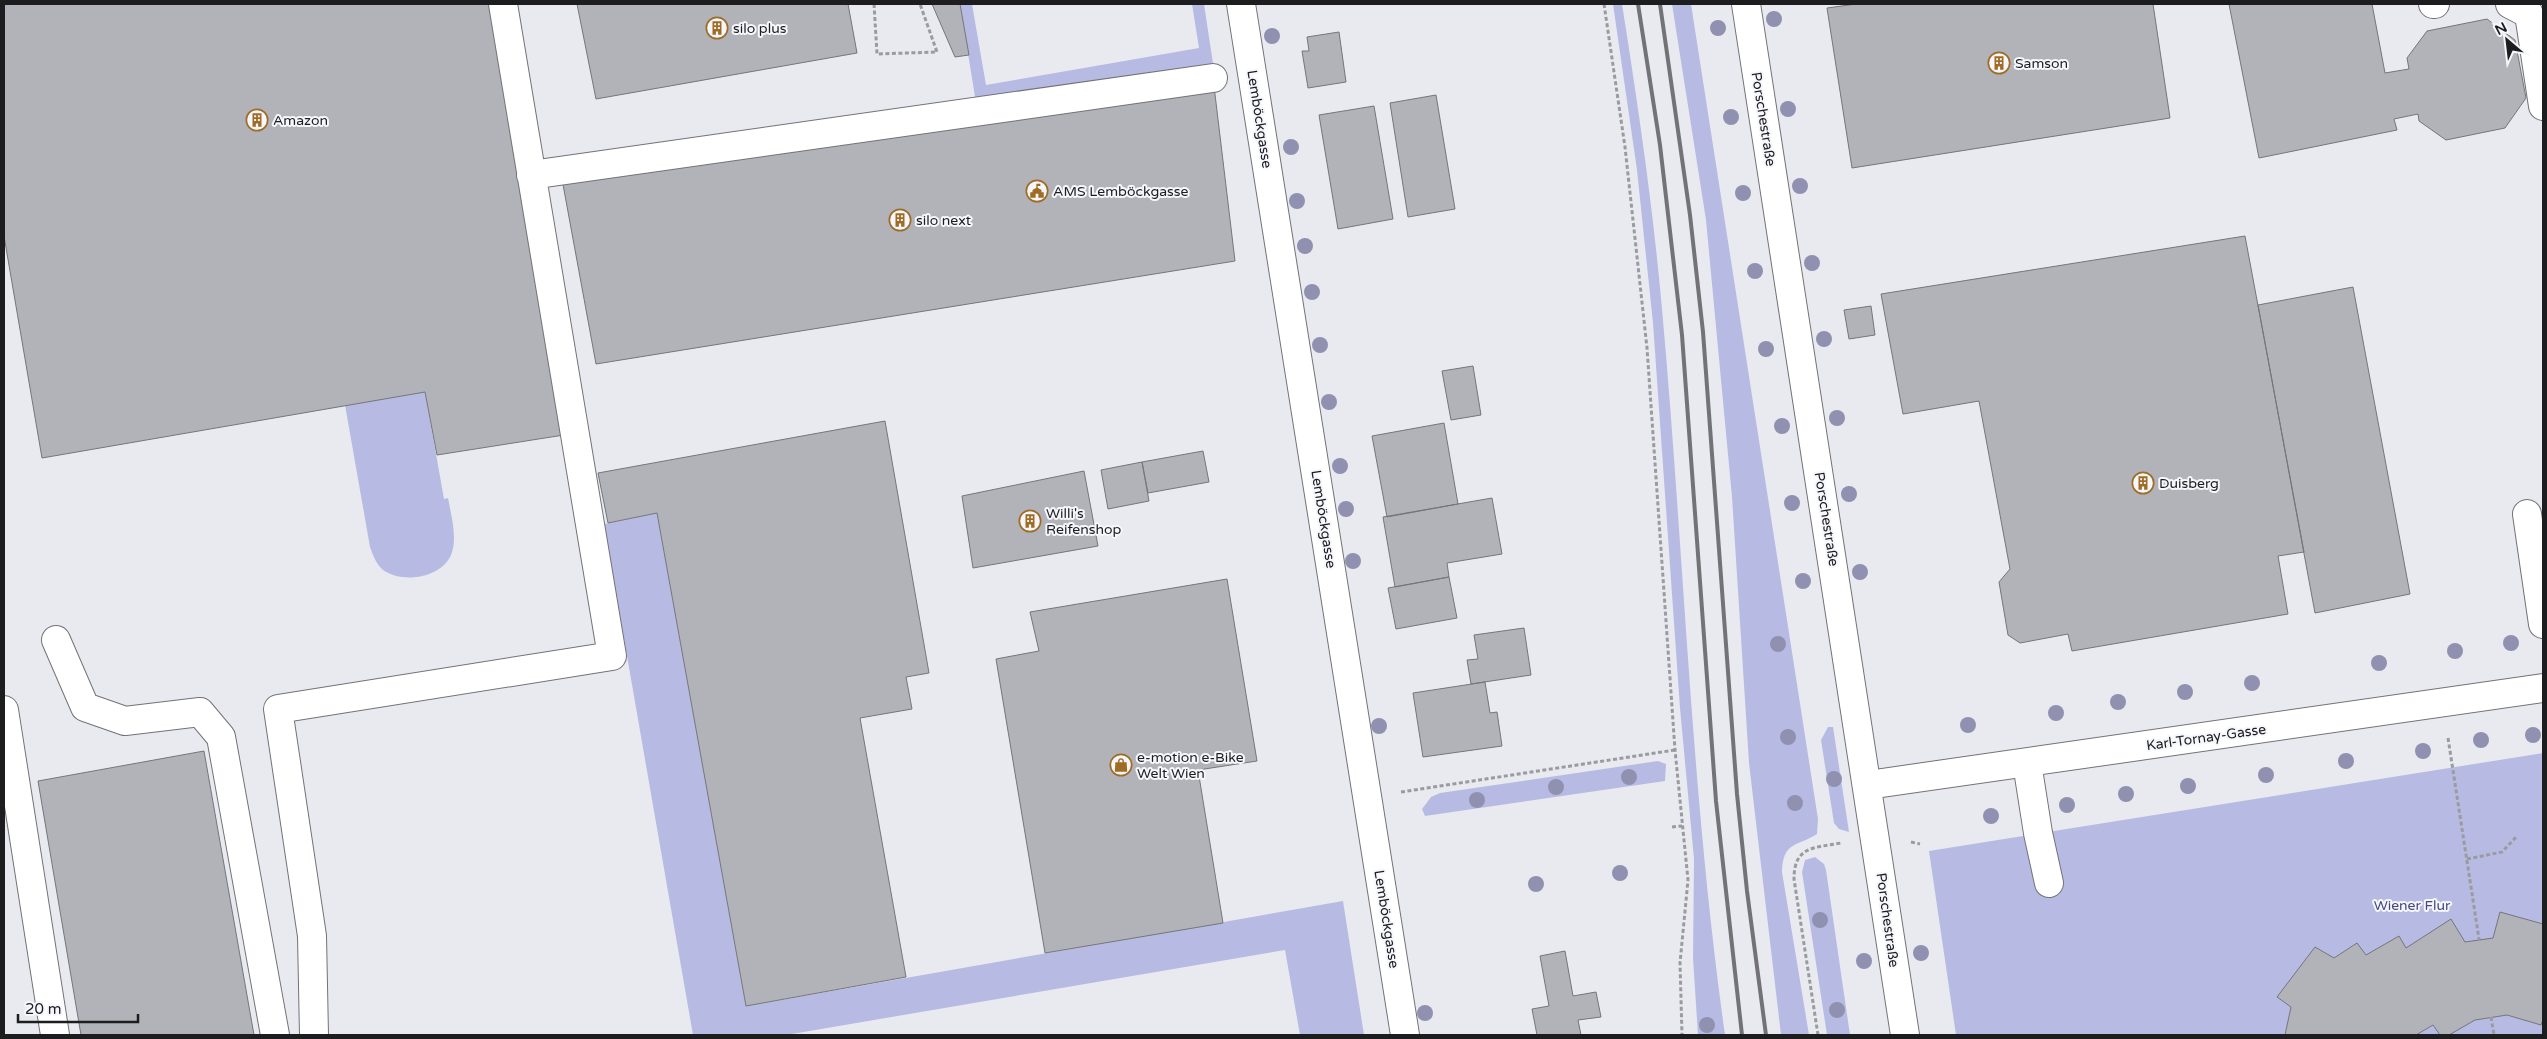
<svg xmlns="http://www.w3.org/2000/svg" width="2547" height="1039" font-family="'Varela Round',sans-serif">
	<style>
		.green { fill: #b7bbe3 }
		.building { fill: #b2b3b8; stroke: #75757a }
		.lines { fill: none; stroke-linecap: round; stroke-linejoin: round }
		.minor-casing { stroke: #727377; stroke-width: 30 }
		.path { stroke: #9a9b9f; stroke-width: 3; stroke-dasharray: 4 2.5; stroke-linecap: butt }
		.minor { stroke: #fff; stroke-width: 28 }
		.rail { stroke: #737377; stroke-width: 4 }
		.tree { fill: #9090b1 }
		.labels { text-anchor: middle; stroke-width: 4; stroke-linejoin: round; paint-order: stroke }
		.poi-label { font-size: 14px; fill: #1d1d1f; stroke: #f6f7fc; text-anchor: start }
		.street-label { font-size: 14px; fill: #1d1d1f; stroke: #f6f7fc }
		.park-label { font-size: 14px; fill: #47477f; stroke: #f6f7fc }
	</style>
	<rect width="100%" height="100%" fill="#e9eaef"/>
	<path class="green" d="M960 4H972L986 85 1199 48 1192 4H1204L1214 70 976 103Z
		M1613 4H1622C1638 105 1653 207 1662 309 1684 551 1691 794 1725 1035H1698L1693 958 1694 859 1680 708 1653 323 1637 170Z
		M1672 4H1691L1818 819 1817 834C1797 847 1783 841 1782 872L1809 1035H1781L1749 763 1732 497 1706 220Z
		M425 392 444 499 448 498C451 515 458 538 451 555 441 578 403 584 383 570 376 564 373 555 370 547L345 405Z
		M657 513 746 1006 1343 901 1364 1035H1300L1285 950 786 1035H693L604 524Z
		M1828 727H1833L1849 832 1839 829 1834 823 1821 740Z
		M2543 753V1035H1956L1929 851Z
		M1658 761 1666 764 1665 781 1425 816 1422 809 1431 797 1440 793Z
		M1815 857 1824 864 1826 870 1850 1035H1827L1802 872 1805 860Z"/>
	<path class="building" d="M4 4H489L564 435 437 455 425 392 42 458 4 236Z
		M577 4H848L857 53 596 99Z
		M932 4H960L969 55 955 57Z
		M1856 4H2153L2170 118 1852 168 1827 8Z
		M2229 4H2372L2385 73 2409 69 2407 58 2427 31 2487 19 2515 40 2526 98 2505 128 2446 140 2419 121 2418 114 2394 119 2397 130 2259 158Z
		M1339 32 1346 82 1308 88 1302 51H1309L1307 37Z
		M1214 86 1235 261 596 364 562 179Z
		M1436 95 1455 209 1408 217 1390 103Z
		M1374 106 1393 219 1338 229 1319 115Z
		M2245 236 2304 552 2278 556 2288 614 2072 651 2068 634 2020 643 2008 635 1999 582 2010 569 1979 401 1903 414 1881 294Z
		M2353 287 2410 594 2315 613 2258 305Z
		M1871 306 1875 335 1849 339 1844 310Z
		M1473 366 1481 415 1451 420 1442 371Z
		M885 421 929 673 906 677 912 709 860 718 906 977 746 1006 657 513 608 523 598 473Z
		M1444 423 1458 504 1387 517 1372 436Z
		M1203 451 1209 482 1148 493 1142 462Z
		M1142 462 1149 501 1108 509 1101 470Z
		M1084 471 1098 546 973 568 962 496Z
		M1492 498 1502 554 1447 563 1449 577 1395 587 1383 517Z
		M1449 577 1457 618 1396 629 1388 588Z
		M1227 579 1257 761 1198 770 1223 923 1045 953 996 659 1039 651 1030 612Z
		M1524 628 1531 675 1471 684 1467 660 1478 659 1474 635Z
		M1485 682 1490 713 1497 712 1502 746 1423 757 1413 693Z
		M204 751 254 1035H81L38 781Z
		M2500 912 2543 924V1020L2541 1025 2507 1015 2475 1020 2449 1035H2440L2433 1025 2416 1035H2285L2291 1007 2277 997 2315 947 2334 958 2357 943 2366 955 2399 936 2406 948 2451 919 2465 942 2493 938Z
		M1565 951 1573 996 1596 992 1601 1017 1578 1020 1581 1035H1537L1532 1009 1549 1006 1540 956Z"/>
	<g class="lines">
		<g class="minor-casing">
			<path id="minor" d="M1241 4 1405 1035
				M1746 4 1905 1035
				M2433 4H2435
				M2510 4 2529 14 2543 106
				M531 175 1213 78
				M2527 514 2543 624
				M56 640 85 707 125 721 200 712 221 737 275 1035
				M4 710 55 1035
				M2027 763 2038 833 2049 883
				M1868 785 2543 688
				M314 1035 312 936 278 709 612 656 503 4"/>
		</g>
		<path class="path" d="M874 4 877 54 937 52 920 4
			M1604 4 1625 147 1647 348 1675 750 1688 880 1680 963 1682 1035
			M2448 738 2479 939
			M1401 792 1675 750
			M1672 827 1682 826
			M1911 842 1920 844
			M2467 859 2502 852 2517 836
			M2491 1017 2494 1035
			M1818 1035 1794 879C1794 846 1814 848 1841 843"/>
		<use href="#minor" class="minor"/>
		<path class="rail" d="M1638 4 1660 145 1682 335 1716 801 1742 1035
			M1660 4 1690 215 1703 332 1737 794 1747 891 1766 1035"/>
	</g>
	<g class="tree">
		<circle cx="1774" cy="19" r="8"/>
		<circle cx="1718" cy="28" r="8"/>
		<circle cx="1272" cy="36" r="8"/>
		<circle cx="1788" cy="109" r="8"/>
		<circle cx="1731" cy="117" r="8"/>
		<circle cx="1291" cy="147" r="8"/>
		<circle cx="1800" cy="186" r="8"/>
		<circle cx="1743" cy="193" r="8"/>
		<circle cx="1297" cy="201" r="8"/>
		<circle cx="1305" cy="246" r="8"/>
		<circle cx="1812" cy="263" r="8"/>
		<circle cx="1755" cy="271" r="8"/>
		<circle cx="1312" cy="292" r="8"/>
		<circle cx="1824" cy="339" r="8"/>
		<circle cx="1320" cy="345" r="8"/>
		<circle cx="1766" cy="349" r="8"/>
		<circle cx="1329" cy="402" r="8"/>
		<circle cx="1837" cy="418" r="8"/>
		<circle cx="1782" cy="426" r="8"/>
		<circle cx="1340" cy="466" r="8"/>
		<circle cx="1849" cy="494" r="8"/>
		<circle cx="1792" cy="503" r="8"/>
		<circle cx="1346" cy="509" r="8"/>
		<circle cx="1353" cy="561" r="8"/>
		<circle cx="1860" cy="572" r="8"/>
		<circle cx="1803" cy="581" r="8"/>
		<circle cx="2511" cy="643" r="8"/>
		<circle cx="1778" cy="644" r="8"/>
		<circle cx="2455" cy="651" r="8"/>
		<circle cx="2379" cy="663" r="8"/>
		<circle cx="2252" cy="683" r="8"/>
		<circle cx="2185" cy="692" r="8"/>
		<circle cx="2118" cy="702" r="8"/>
		<circle cx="2056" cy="713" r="8"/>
		<circle cx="1968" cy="725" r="8"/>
		<circle cx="1379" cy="726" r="8"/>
		<circle cx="2533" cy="735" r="8"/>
		<circle cx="1788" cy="737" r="8"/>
		<circle cx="2481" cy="740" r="8"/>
		<circle cx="2423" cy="751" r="8"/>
		<circle cx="2346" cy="761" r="8"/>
		<circle cx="2266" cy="775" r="8"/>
		<circle cx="1629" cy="777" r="8"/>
		<circle cx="1834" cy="779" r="8"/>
		<circle cx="2188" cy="786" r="8"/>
		<circle cx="1556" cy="787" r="8"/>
		<circle cx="2126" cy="794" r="8"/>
		<circle cx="1477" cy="800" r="8"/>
		<circle cx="1795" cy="803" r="8"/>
		<circle cx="2067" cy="805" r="8"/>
		<circle cx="1991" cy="816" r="8"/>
		<circle cx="1620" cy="873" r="8"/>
		<circle cx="1536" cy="884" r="8"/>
		<circle cx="1820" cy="920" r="8"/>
		<circle cx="1921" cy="953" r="8"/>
		<circle cx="1864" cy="961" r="8"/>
		<circle cx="1837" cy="1010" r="8"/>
		<circle cx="1425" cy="1013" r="8"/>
		<circle cx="1707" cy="1025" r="8"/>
	</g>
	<defs>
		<g id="building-ring" transform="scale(1.125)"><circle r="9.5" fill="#f6f7fc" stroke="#a06c23" stroke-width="1.5"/><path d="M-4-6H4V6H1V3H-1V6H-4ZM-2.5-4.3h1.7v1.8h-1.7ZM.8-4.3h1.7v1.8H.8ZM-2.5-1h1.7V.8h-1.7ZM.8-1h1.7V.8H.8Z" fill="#a06c23"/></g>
		<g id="civic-ring" transform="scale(1.125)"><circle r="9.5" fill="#f6f7fc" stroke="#a06c23" stroke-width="1.5"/><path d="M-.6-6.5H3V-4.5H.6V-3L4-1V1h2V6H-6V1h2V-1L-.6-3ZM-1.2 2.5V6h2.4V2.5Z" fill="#a06c23"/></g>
		<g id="shop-ring" transform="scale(1.125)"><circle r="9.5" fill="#f6f7fc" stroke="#a06c23" stroke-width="1.5"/><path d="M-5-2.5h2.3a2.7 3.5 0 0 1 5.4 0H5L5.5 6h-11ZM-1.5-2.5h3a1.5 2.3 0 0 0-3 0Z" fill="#a06c23"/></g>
	</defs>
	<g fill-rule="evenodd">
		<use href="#building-ring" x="717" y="28"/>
		<use href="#building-ring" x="1999" y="63"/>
		<use href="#building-ring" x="257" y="120"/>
		<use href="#civic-ring" x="1037" y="191"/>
		<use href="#building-ring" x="900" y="220"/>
		<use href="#building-ring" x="2143" y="483"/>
		<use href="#building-ring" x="1030" y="521"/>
		<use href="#shop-ring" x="1121" y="765"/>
	</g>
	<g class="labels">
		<g class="poi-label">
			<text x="733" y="33">silo plus</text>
			<text x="2015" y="68">Samson</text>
			<text x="273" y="125">Amazon</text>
			<text x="1053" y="196">AMS Lemböckgasse</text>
			<text x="916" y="225">silo next</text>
			<text x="2159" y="488">Duisberg</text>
			<text x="1046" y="518">Willi's<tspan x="1046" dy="16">Reifenshop</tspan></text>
			<text x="1137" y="762">e-motion e-Bike<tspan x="1137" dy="16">Welt Wien</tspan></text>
		</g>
		<g class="street-label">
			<text transform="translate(1260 119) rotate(81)" y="5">Lemböckgasse</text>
			<text transform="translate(1764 119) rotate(81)" y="5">Porschestraße</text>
			<text transform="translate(1324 519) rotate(81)" y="5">Lemböckgasse</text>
			<text transform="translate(1827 519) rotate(81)" y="5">Porschestraße</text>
			<text transform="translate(2206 737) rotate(-8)" y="5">Karl-Tornay-Gasse</text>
			<text transform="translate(1387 919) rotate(81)" y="5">Lemböckgasse</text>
			<text transform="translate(1888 920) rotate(82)" y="5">Porschestraße</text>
		</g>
		<g class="park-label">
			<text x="2412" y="910">Wiener Flur</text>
		</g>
	</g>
	<rect width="2547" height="1039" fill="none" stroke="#1d1d1f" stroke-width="10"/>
	<g transform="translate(2507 40) rotate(332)" stroke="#f6f7fc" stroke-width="4" paint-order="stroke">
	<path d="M0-4L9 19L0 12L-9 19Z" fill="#1d1d1f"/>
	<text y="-8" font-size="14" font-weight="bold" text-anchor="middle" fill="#1d1d1f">N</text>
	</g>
	<path d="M18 1014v8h120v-8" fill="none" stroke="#1d1d1f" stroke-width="2.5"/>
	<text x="25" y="1014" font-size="15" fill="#1d1d1f" stroke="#f6f7fc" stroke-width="4" paint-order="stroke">20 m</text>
</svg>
